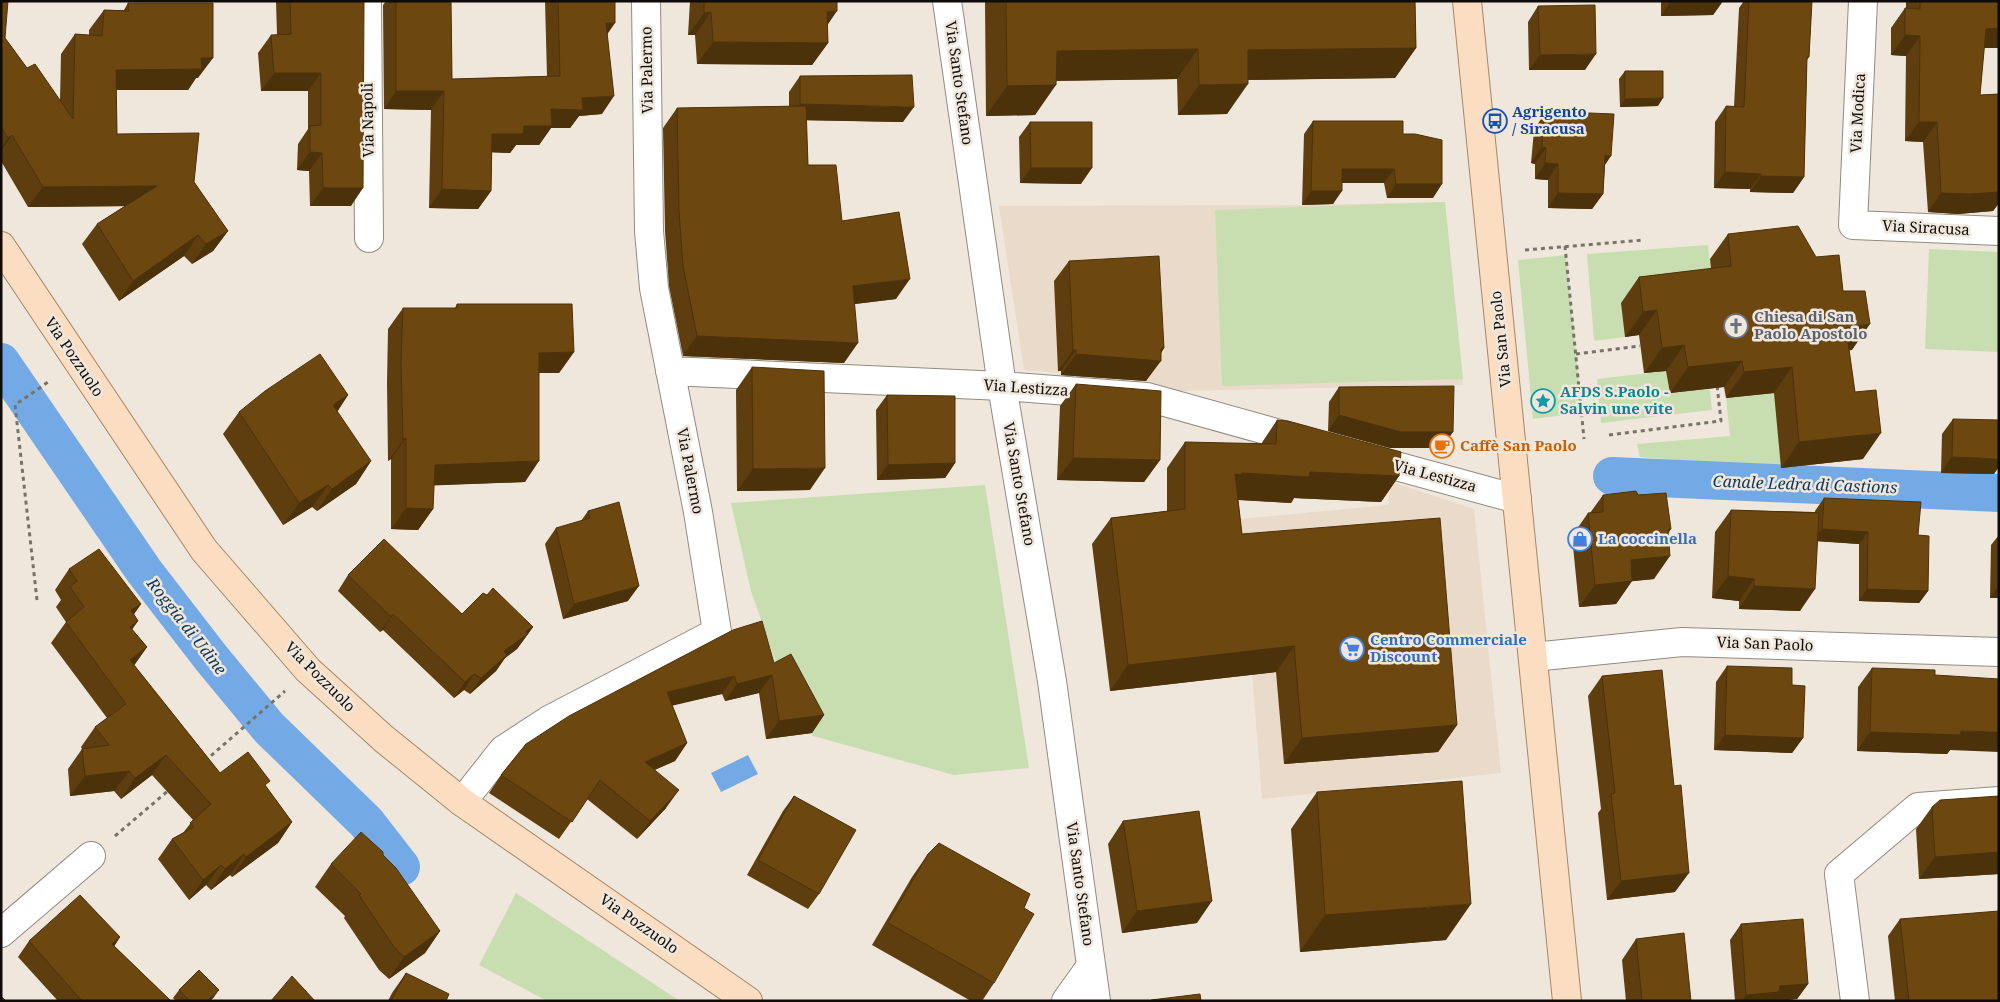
<svg xmlns="http://www.w3.org/2000/svg" width="2000" height="1002" font-family="'Noto Serif',serif">
	<style>
		.built { fill: #e9daca }
		.green { fill: #c8deb1 }
		.water { fill: #73aae6 }
		.lines { fill: none; stroke-linecap: round; stroke-linejoin: round }
		.canal { stroke: #73aae6; stroke-width: 38 }
		.minor-casing { stroke: #928a80; stroke-width: 30 }
		.major-casing { stroke: #a68665; stroke-width: 30 }
		.path { stroke: #77726b; stroke-width: 3; stroke-dasharray: 4 4; stroke-linecap: butt }
		.minor { stroke: #fff; stroke-width: 28 }
		.major { stroke: #fbdec1; stroke-width: 28 }
		.wall { fill: #5e3d0e }
		.shaded-wall { fill: #4c320b }
		.building { fill: #6d4710; stroke: #4c320b }
		.labels { text-anchor: middle; stroke-width: 5; stroke-linejoin: round; paint-order: stroke }
		.street-label { font-size: 15px; fill: #0e0b08; stroke: #f0e7dc }
		.transit-label { font-size: 15px; font-weight: bold; fill: #164399; stroke: #f0e7dc; text-anchor: start }
		.worship-label { font-size: 15px; font-weight: bold; fill: #5b616d; stroke: #f0e7dc; text-anchor: start }
		.culture-label { font-size: 15px; font-weight: bold; fill: #0d838f; stroke: #f0e7dc; text-anchor: start }
		.food-label { font-size: 15px; font-weight: bold; fill: #c56008; stroke: #f0e7dc; text-anchor: start }
		.shop-label { font-size: 15px; font-weight: bold; fill: #366cbe; stroke: #f0e7dc; text-anchor: start }
		.water-label { font-size: 16px; font-style: italic; fill: #0d355b; stroke: #f0e7dc }
	</style>
	<rect width="100%" height="100%" fill="#f0e7dc"/>
	<path class="built" d="M1445 202 1463 385 1180 391 1146 381 1024 370 999 206 1302 205Z
		M1391 482 1474 509 1501 773 1262 799 1240 519 1388 505Z"/>
	<path class="green" d="M1445 202 1463 379 1222 386 1215 210Z
		M1708 245 1713 292 1625 337 1594 341 1587 254Z
		M1929 249 1999 252V352L1925 349Z
		M1566 255 1582 413 1533 419 1518 260Z
		M1666 371 1670 393 1708 374 1712 410 1601 423 1597 379Z
		M1800 390 1781 468 1640 457 1637 444 1730 436 1726 398Z
		M985 485 1029 768 954 775 813 736 779 671 751 591 731 503Z
		M516 893 680 1001H547L479 965Z"/>
	<path class="water" d="M748 755 758 774 721 792 711 773Z"/>
	<g class="lines">
		<path class="canal" d="M1 362 144 571 212 659 269 728 366 822 401 867
			M1612 476 1999 493"/>
		<g class="minor-casing">
			<path id="minor" d="M367 1 369 238
				M947 1 1002 386 1052 681 1096 1001
				M1863 1 1853 225 1999 231
				M670 371 1002 386 1147 397 1305 441
				M1363 457 1517 499
				M1533 657 1682 642 1999 652
				M462 802 503 750 549 720 717 632 698 512 654 288 649 231 646 1
				M1 933 91 856
				M1066 1001 1091 966
				M1855 1001 1839 874 1918 807 1999 801"/>
		</g>
		<g class="major-casing">
			<path id="major" d="M1467 1 1567 1001
				M1 246 204 550 308 670 384 739 462 802 748 1001"/>
		</g>
		<path class="path" d="M1565 246 1584 439
			M1525 250 1644 240
			M1576 354 1640 346
			M1609 435 1721 421 1717 385
			M37 600 15 405 51 380
			M205 761 285 691
			M115 836 169 790"/>
		<use href="#minor" class="minor"/>
		<use href="#major" class="major"/>
	</g>
	<path class="wall" d="M1 1 5 38 27 68 60 100 61 54 75 34 89 35V30L104 10H124L128 3 198 78H196L188 90H116L117 134 194 182 228 231 213 251 192 264 184 256 119 301 82 244 97 224 125 206 28 207 1 161Z
		M276 1H364L351 206H310L309 171 297 170 298 144 308 129V91H261L258 53 271 35H277Z
		M386 1H451L452 79 547 76 545 1H615L607 35 602 114 579 116 570 128H551L539 145H516L510 153 492 152 491 191 478 209 429 208 431 110 384 109 383 5Z
		M690 1H837L827 25 828 43 812 65 697 64 695 35H688Z
		M985 1H1415L1416 48 1395 78 1248 80 1227 114 1178 115 1177 79 1056 81 1035 115 986 116Z
		M1661 1H1723L1713 15 1661 16Z
		M1744 1H1812L1809 57 1807 60 1804 177 1793 193 1750 192V189L1714 188 1715 122 1726 106 1734 107 1739 8Z
		M1906 1H1999V48H1984L1980 95 1999 94V203L1993 211 1958 214 1928 212 1923 142 1905 141 1906 56 1891 55V28L1905 8H1906Z
		M1538 6 1585 70H1529L1528 22Z
		M1625 71 1658 106 1620 107 1619 79Z
		M800 76 903 122 806 120 808 165 842 221 896 299 854 304 844 363 683 356 669 286 665 231 663 128 677 108 789 106V92Z
		M1564 112 1605 165 1603 194 1592 209 1548 208V180L1535 179V164L1531 163 1534 130 1544 114 1562 115Z
		M1313 121 1403 134 1433 198H1387L1384 183H1342L1333 204 1302 205 1304 134Z
		M1030 122 1081 184 1020 183 1019 137Z
		M1728 234 1816 257 1843 291 1852 350H1849L1863 459 1781 468 1774 393 1726 398 1724 387 1670 393 1666 371 1644 373 1639 335 1625 337 1621 303 1639 277 1711 269 1710 259Z
		M1069 261 1164 348 1146 381 1061 375V371H1058L1054 281Z
		M457 304 574 352 559 373H539L525 482 434 485 433 509 418 530 391 529V459L388 461 387 383 388 329 403 308H455Z
		M752 367 810 490 737 491 736 390Z
		M1076 384 1160 460 1144 482 1057 480 1060 406Z
		M1339 387 1442 448H1390L1328 431 1329 402Z
		M348 395 337 412 371 461 356 484 317 511 312 507 283 525 223 434 239 412Z
		M887 395 955 463 945 478 877 480 876 410Z
		M1953 419 1994 474 1941 473 1942 434Z
		M1277 420 1399 476 1381 502 1294 498 1291 503 1238 500 1242 534 1457 725 1438 752 1284 764 1276 672 1110 691 1092 544 1111 518 1167 511V468L1185 442 1261 444Z
		M1603 495H1638L1671 529 1668 534 1654 579 1632 581 1616 604 1579 607 1572 536 1588 513H1590Z
		M1824 498 1918 535 1928 591 1919 603 1859 601V544L1818 541 1800 611 1739 609V601L1712 598 1715 532 1731 510 1815 512V511Z
		M588 511 628 601 563 619 545 544 556 528 581 521Z
		M1999 535V598H1990L1991 545Z
		M69 569 141 604 134 614 138 621 132 629 147 647 134 665 220 773 266 787 292 822 278 843 232 877 230 875 211 890 206 885 189 900 158 859 172 839 183 833 193 820 152 775 121 799 114 791 70 796 68 769 82 749 81 747 95 727 107 718 51 643 66 622 56 607 61 600 55 590Z
		M348 575 462 614 533 627 517 649 505 658 496 671 470 694 464 690 454 698 383 630 380 632 338 591Z
		M774 663 824 715 812 733 766 739 759 693 725 701 722 694 672 705 687 743 675 761 654 770 666 808 637 839 587 799 559 839 489 793 501 775 526 744Z
		M1727 666 1792 685 1803 738 1792 753 1714 750 1716 682Z
		M1872 668 1935 675 1950 750 1947 754 1857 751 1858 687Z
		M1602 676 1675 892 1607 900 1598 813 1601 809 1588 696Z
		M1317 792 1446 940 1300 952 1291 829Z
		M794 796 819 894 808 909 747 875 783 811Z
		M1999 796V874L1919 879 1916 829 1932 807Z
		M1123 821 1197 923 1122 933 1108 844Z
		M928 854 994 983 982 1001H971L872 945 912 877Z
		M383 855 440 931 425 953 389 979 379 970 344 918 345 916 315 887 331 864Z
		M1900 919 1999 1001H1895L1888 936Z
		M1741 924 1808 984 1797 999 1777 1001H1735L1730 940Z
		M120 937 114 946 171 1001H58L18 957 29 941Z
		M1636 939 1691 1001H1626L1622 960Z
		M406 973 446 1001H388L392 993Z
		M179 990 214 997 210 1001H176L173 998Z"/>
	<path class="shaded-wall" d="M1671 1H1723L1713 15 1661 16Z
		M837 11 822 33 827 12Z
		M711 12 695 35H688L704 13Z
		M606 23H615L602 42Z
		M1999 28V48H1972L1986 29Z
		M1905 35 1920 36 1906 56 1891 55Z
		M713 42 828 43 812 65 697 64Z
		M1416 48 1395 78 1227 80 1248 50Z
		M1198 49 1177 79 1036 81 1057 51Z
		M1596 54 1585 70H1529L1540 55Z
		M201 58H213L198 78H196L188 90H102L116 70Z
		M274 73H321L308 91H261Z
		M1248 84 1227 114 1178 115 1199 85Z
		M1056 85 1035 115 986 116 1007 86Z
		M396 91H444L431 110 384 109Z
		M614 96 602 114 579 116 570 128H551L539 145H516L510 153 480 152 492 134 524 126 551 109 582 98Z
		M1663 98 1658 106 1620 107 1625 99Z
		M800 104 914 107 903 122 789 120Z
		M1919 122H1937L1923 142 1905 141Z
		M12 135 1 151V148L8 138Z
		M1542 147 1546 148 1535 164 1531 163Z
		M310 152 322 153 309 171 297 170Z
		M1605 155 1611 156 1601 171Z
		M1545 163 1558 164 1548 180 1535 179Z
		M1031 168H1092L1081 184 1020 183Z
		M1342 169H1394L1384 183H1333Z
		M1725 172 1761 174 1750 189 1714 188Z
		M1761 176 1804 177 1793 193 1750 192Z
		M1396 184H1442L1433 198H1387Z
		M157 186 143 206 28 207 43 187Z
		M323 188H363L351 206H310Z
		M442 189 491 191 478 209 429 208Z
		M1311 191H1342L1333 204 1302 205Z
		M1999 192V203L1993 211 1958 214 1928 212 1941 193Z
		M1558 193 1603 194 1592 209 1548 208Z
		M228 231 213 251 192 264 206 244Z
		M198 235 184 256 119 301 133 281Z
		M910 279 896 299 839 306 853 286Z
		M1657 310 1639 335 1625 337 1643 312Z
		M1870 324 1852 350 1828 353 1846 328Z
		M697 336 858 343 844 363 683 356Z
		M1684 345 1666 371 1644 373 1662 348Z
		M1164 348 1156 360 1161 361 1146 381 1061 375 1076 354Z
		M1073 350H1076L1061 371H1058Z
		M574 352 559 373H524L539 353Z
		M1742 361 1724 387 1670 393 1688 367Z
		M1792 367 1774 393 1726 398 1744 372Z
		M348 395 333 418V405Z
		M1339 415 1453 432 1442 448H1390L1328 431Z
		M1881 433 1863 459 1781 468 1799 442Z
		M406 438 391 459 388 461 403 440Z
		M1952 457 1999 459V467L1994 474 1941 473Z
		M1073 458 1160 460 1144 482 1057 480Z
		M371 461 356 484 317 511 332 489Z
		M539 461 525 482 420 486 435 465Z
		M955 463 945 478 877 480 888 465Z
		M825 468 810 490 737 491 753 469Z
		M1310 472 1399 476 1381 502 1294 498 1291 503 1225 499 1235 474 1242 473Z
		M328 485 312 507 283 525 299 503Z
		M406 508 433 509 418 530 391 529Z
		M1822 529 1868 532 1859 544 1813 541Z
		M1670 556 1654 579 1616 583 1631 560Z
		M1728 576 1754 579 1739 601 1712 598Z
		M1632 581 1616 604 1579 607 1595 585Z
		M1999 585V598H1990Z
		M639 586 628 601 563 619 574 604Z
		M1754 586 1815 589 1800 611 1739 609Z
		M1867 589 1928 591 1919 603 1859 601Z
		M141 604 127 624 131 610Z
		M393 614 383 630 380 632 391 617Z
		M138 621 124 641 130 627Z
		M533 627 517 649 505 658 496 671 470 694 481 678 504 651 526 631Z
		M1294 646 1276 672 1110 691 1128 665Z
		M147 647 133 667 130 660Z
		M474 674 464 690 454 698 465 682Z
		M772 675 759 693 725 701 737 684Z
		M734 676 722 694 654 710 667 692Z
		M824 715 812 733 766 739 779 721Z
		M1457 725 1438 752 1284 764 1302 738Z
		M1961 731 1999 732V752L1950 750 1947 754 1857 751 1870 732Z
		M1725 735 1803 738 1792 753 1714 750Z
		M687 743 675 761 632 780 645 762Z
		M166 755 152 775 121 799 135 778Z
		M129 771 114 791 70 796 85 776Z
		M679 790 666 808 637 839 650 821Z
		M292 822 278 843 232 877 246 857Z
		M1999 852V874L1919 879 1935 857Z
		M244 854 230 875 211 890 225 869Z
		M221 865 206 885 189 900 203 880Z
		M1689 873 1675 892 1607 900 1621 881Z
		M1212 901 1197 923 1122 933 1137 911Z
		M1471 904 1446 940 1300 952 1325 915Z
		M440 931 425 953 389 979 404 957Z
		M120 937 110 953 112 944Z
		M1808 984 1797 999 1777 1001H1742L1746 995 1780 986Z
		M219 990 214 997 210 1001H207Z"/>
	<path class="building" d="M1 1H8L5 38 27 68 35 64 73 119 75 34 102 36 104 10 129 11 128 3H213V58H201L202 69 116 70 117 134 199 133 194 182 228 231 206 244 198 235 133 281 97 224 157 186 43 187 12 135 8 138 1 127Z
		M290 1H364L363 188H323L322 153 310 152V126L321 125V73H274L271 35 291 34Z
		M396 1H451L452 79 560 76 558 1H615V23H606L614 96 582 98 583 110 551 109 552 126H524L523 134H492L491 191 442 189 444 91H396Z
		M704 1H837V11L827 12 828 43 713 42 711 12 704 13Z
		M1006 1H1415L1416 48 1248 50V84L1199 85 1198 49 1057 51 1056 85 1007 86Z
		M1749 1H1812L1809 57H1807L1804 177 1761 176V174L1725 172 1726 106 1744 107Z
		M1920 1H1999V28L1986 29 1980 95 1999 94V192L1971 194 1941 193 1937 122H1919L1920 36 1905 35V8L1920 9Z
		M1595 5 1596 54 1540 55 1538 6Z
		M1625 71H1663V98L1625 99Z
		M912 75 914 107 800 104V76Z
		M806 106 808 165H836L842 221 899 212 910 279 853 286 858 343 697 336 683 266 679 211 677 108Z
		M1564 112 1614 114 1611 156 1605 155 1603 194 1558 193V164L1545 163 1546 148 1542 147 1544 114 1563 115Z
		M1313 121H1403V134H1415L1442 140V184H1396L1394 169H1342V191H1311Z
		M1030 122H1092V168H1031Z
		M1798 226 1816 257 1839 255 1843 291H1865L1870 324 1846 328 1855 392 1876 390 1881 433 1799 442 1792 367 1744 372 1742 361 1688 367 1684 345 1662 348 1657 310 1643 312 1639 277 1731 266 1728 234Z
		M1159 256 1164 348 1161 349V361L1076 354V350H1073L1069 261Z
		M457 304H572L574 352 539 353V461L435 465 433 509 406 508V438L403 440 401 362 403 308H457Z
		M320 354 348 395 333 405 371 461 332 489 328 485 299 503 239 412 265 391Z
		M752 367 824 371 825 468 753 469Z
		M1076 384 1161 391 1160 460 1073 458Z
		M1454 386 1453 432H1401L1339 415V387Z
		M887 395 955 396V463L888 465Z
		M1953 419 1999 420V459L1952 457Z
		M1277 420 1288 421 1401 452 1399 476 1310 472 1309 477 1242 473V475L1235 474 1242 534 1440 518 1457 725 1302 738 1294 646 1128 665 1111 518 1185 509V442L1276 444Z
		M1636 491 1638 495 1666 493 1671 529 1668 530 1670 556 1631 560 1632 581 1595 585 1588 513 1603 512V495Z
		M1824 498 1921 502 1918 535 1929 536 1928 591 1867 589 1868 532 1822 529Z
		M619 502 639 586 574 604 556 528 590 518 588 511Z
		M1731 510 1819 513 1815 589 1754 586V579L1728 576Z
		M384 539 462 614 483 593 487 595 493 588 533 627 526 631 528 634 504 651 507 655 481 678 474 674 465 682 393 614 391 617 348 575Z
		M99 549 141 604 131 610 138 621 130 627 147 647 130 660 220 773 248 752 270 781 265 785 292 822 246 857 244 854 225 869 221 865 203 880 172 839 194 827 190 823 211 804 166 755 135 778 129 771 85 776 82 749 109 745 95 727 126 704 66 622 84 607 70 587 77 581 69 569Z
		M762 621 774 663 791 654 824 715 779 721 772 675 737 684 734 676 667 692 687 743 645 762 679 790 650 821 600 780 572 822 501 775 526 744 569 716 733 630Z
		M1727 666 1792 668V685L1805 686 1803 738 1725 735Z
		M1872 668 1935 670V675L1999 679V732L1961 731 1960 735 1870 732Z
		M1662 670 1674 786 1681 785 1689 873 1621 881 1611 794 1615 793 1602 676Z
		M1462 781 1471 904 1325 915 1317 792Z
		M794 796 856 830 819 894 758 860Z
		M1999 796V852L1935 857 1932 807 1940 800Z
		M1199 811 1212 901 1137 911 1123 821Z
		M361 832 383 852V855L396 868 440 931 404 957 394 947 359 895 361 894 331 864Z
		M939 843 1030 894 1024 908 1034 914 994 983 888 923 928 854Z
		M80 895 120 937 112 944 171 1001H82L29 941Z
		M1999 911V1001H1909L1900 919Z
		M1803 919 1808 984 1780 986 1779 992 1746 995 1741 924Z
		M1684 933 1691 1001H1642L1636 939Z
		M199 970 219 990 207 1001H190L179 990Z
		M406 973 449 994 446 1001H391Z
		M292 976 315 1001H271Z
		M1200 994 1201 1001H1151V1000Z
		M1 996 6 1001H1Z"/>
	<defs>
		<g id="bus-ring" transform="scale(1.25)"><circle r="9.5" fill="#f0e7dc" stroke="#1a4fb4" stroke-width="1.5"/><path d="M-5-6H5V4H4V6H2V4H-2V6H-4V4H-5ZM-3.5-4V0h7V-4ZM-3.5 1.2v1.5H-2V1.2ZM2 1.2v1.5H3.5V1.2Z" fill="#1a4fb4"/></g>
		<g id="church-ring" transform="scale(1.25)"><circle r="9.5" fill="#f0e7dc" stroke="#6b7280" stroke-width="1.5"/><path d="M-1.2-6h2.4v3.5h3.3v2.4h-3.3V6h-2.4V-.1h-3.3v-2.4h3.3Z" fill="#6b7280"/></g>
		<g id="sight-ring" transform="scale(1.25)"><circle r="9.5" fill="#f0e7dc" stroke="#0f9aa8" stroke-width="1.5"/><path d="M0-6L1.8-2.2L6-1.7L2.9 1.2L3.7 5.4L0 3.3L-3.7 5.4L-2.9 1.2L-6-1.7L-1.8-2.2Z" fill="#0f9aa8"/></g>
		<g id="cafe-ring" transform="scale(1.25)"><circle r="9.5" fill="#f0e7dc" stroke="#e8710a" stroke-width="1.5"/><path d="M-5.5-4.5H6V0H3Q3 3.5 0 3.5H-2.5Q-5.5 3.5-5.5 0ZM3-3.2v2h1.7v-2ZM-6 4.5H4V6H-6Z" fill="#e8710a"/></g>
		<g id="shop-ring" transform="scale(1.25)"><circle r="9.5" fill="#f0e7dc" stroke="#3f7fe0" stroke-width="1.5"/><path d="M-5-2.5h2.3a2.7 3.5 0 0 1 5.4 0H5L5.5 6h-11ZM-1.5-2.5h3a1.5 2.3 0 0 0-3 0Z" fill="#3f7fe0"/></g>
		<g id="supermarket-ring" transform="scale(1.25)"><circle r="9.5" fill="#f0e7dc" stroke="#3f7fe0" stroke-width="1.5"/><path d="M-6-5.5h2.5l.6 2H6L4.5 2H-2.5L-4.4-4H-6ZM-1.5 3.2a1.3 1.3 0 1 0 .1 0ZM3 3.2a1.3 1.3 0 1 0 .1 0Z" fill="#3f7fe0"/></g>
	</defs>
	<g fill-rule="evenodd">
		<use href="#bus-ring" x="1495" y="121"/>
		<use href="#church-ring" x="1736" y="326"/>
		<use href="#sight-ring" x="1543" y="401"/>
		<use href="#cafe-ring" x="1442" y="446"/>
		<use href="#shop-ring" x="1580" y="539"/>
		<use href="#supermarket-ring" x="1352" y="649"/>
	</g>
	<g class="labels">
		<g class="street-label">
			<text transform="translate(647 70) rotate(-91)" y="5">Via Palermo</text>
			<text transform="translate(959 83) rotate(82)" y="5">Via Santo Stefano</text>
			<text transform="translate(1858 113) rotate(-87)" y="5">Via Modica</text>
			<text transform="translate(368 120) rotate(-91)" y="5">Via Napoli</text>
			<text transform="translate(1926 228) rotate(3)" y="5">Via Siracusa</text>
			<text transform="translate(1501 339) rotate(-96)" y="5">Via San Paolo</text>
			<text transform="translate(74 357) rotate(56)" y="5">Via Pozzuolo</text>
			<text transform="translate(1026 388) rotate(4)" y="5">Via Lestizza</text>
			<text transform="translate(690 471) rotate(79)" y="5">Via Palermo</text>
			<text transform="translate(1435 476) rotate(15)" y="5">Via Lestizza</text>
			<text transform="translate(1019 484) rotate(80)" y="5">Via Santo Stefano</text>
			<text transform="translate(1765 644) rotate(2)" y="5">Via San Paolo</text>
			<text transform="translate(320 677) rotate(45)" y="5">Via Pozzuolo</text>
			<text transform="translate(1080 884) rotate(82)" y="5">Via Santo Stefano</text>
			<text transform="translate(639 924) rotate(35)" y="5">Via Pozzuolo</text>
		</g>
		<g class="transit-label">
			<text x="1512" y="117">Agrigento<tspan x="1512" dy="17">/ Siracusa</tspan></text>
		</g>
		<g class="worship-label">
			<text x="1754" y="322">Chiesa di San<tspan x="1754" dy="17">Paolo Apostolo</tspan></text>
		</g>
		<g class="culture-label">
			<text x="1560" y="397">AFDS S.Paolo -<tspan x="1560" dy="17">Salvin une vite</tspan></text>
		</g>
		<g class="food-label">
			<text x="1460" y="451">Caffè San Paolo</text>
		</g>
		<g class="shop-label">
			<text x="1598" y="544">La coccinella</text>
			<text x="1370" y="645">Centro Commerciale<tspan x="1370" dy="17">Discount</tspan></text>
		</g>
		<g class="water-label">
			<text transform="translate(1805 484) rotate(2)" y="6">Canale Ledra di Castions</text>
			<text transform="translate(187 626) rotate(52)" y="6">Roggia di Udine</text>
		</g>
	</g>
	<rect width="2000" height="1002" fill="none" stroke="#0e0b08" stroke-width="5"/>
</svg>
